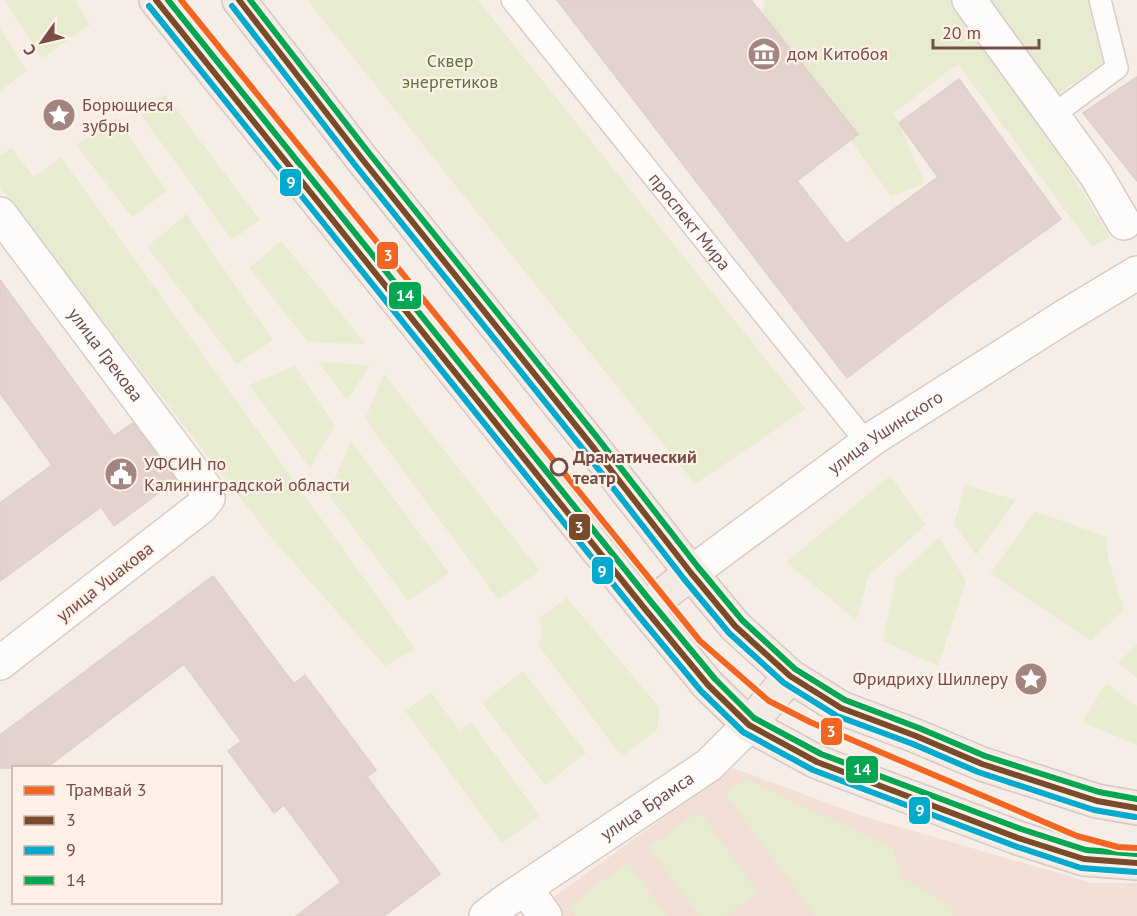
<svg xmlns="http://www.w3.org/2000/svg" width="1137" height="916" font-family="'PT Sans',sans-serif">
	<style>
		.residential { fill: #f2dfd5 }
		.green { fill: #e7ecd1 }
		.building { fill: #e3d3cf; stroke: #e0cfc9; stroke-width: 1.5 }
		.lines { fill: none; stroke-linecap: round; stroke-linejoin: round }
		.service-casing { stroke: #d8cac5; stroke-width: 24 }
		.minor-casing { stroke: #d8cac5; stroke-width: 36 }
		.tertiary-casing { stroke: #d8cac5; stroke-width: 36 }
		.primary-casing { stroke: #d6c7c4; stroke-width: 36 }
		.service { stroke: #fefcfb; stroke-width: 21 }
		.minor { stroke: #fefcfb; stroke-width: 33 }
		.tertiary { stroke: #fefcfb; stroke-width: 33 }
		.primary { stroke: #f2eae4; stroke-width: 33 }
		.bus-1-casing { stroke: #fff1e8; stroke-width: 10 }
		.bus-2-casing { stroke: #fff1e8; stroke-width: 10 }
		.bus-3-casing { stroke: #fff1e8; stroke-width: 10 }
		.bus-1 { stroke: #7a4b2a; stroke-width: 6 }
		.bus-2 { stroke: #00a9ce; stroke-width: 6 }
		.bus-3 { stroke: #00a651; stroke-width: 6 }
		.tram-1-casing { stroke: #fff1e8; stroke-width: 10 }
		.tram-1 { stroke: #f26522; stroke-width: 6 }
		.stop-dot { fill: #fff1e8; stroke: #764d47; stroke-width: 3 }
		.labels { text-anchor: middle; stroke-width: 4.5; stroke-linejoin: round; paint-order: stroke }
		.poi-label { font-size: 18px; fill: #764d47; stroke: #fff1e8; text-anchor: start }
		.park-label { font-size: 18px; fill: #59763c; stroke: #fff1e8 }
		.street-label { font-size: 18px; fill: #764d47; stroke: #fff1e8 }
		.stop-label { font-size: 18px; font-weight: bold; fill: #764d47; stroke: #fff1e8; text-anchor: start }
		.line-badge { stroke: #fff1e8; stroke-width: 2 }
		.badge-label { font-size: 16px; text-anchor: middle; font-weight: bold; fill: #fff }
	</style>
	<rect width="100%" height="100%" fill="#f7ede7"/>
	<path class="residential" d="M733 768 862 816 1092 883H1137V916H527Z"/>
	<path class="green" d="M4 0H75L90 25 42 58Z
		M307 0H478L806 409 695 484Z
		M764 0H952L1037 118 1110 237 1092 247 958 64 894 113 925 183 891 196 847 136 762 29Z
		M984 0H1087L1103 63 1056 95Z
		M0 28 27 71 0 91Z
		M165 94 260 220 232 240 141 115Z
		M116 118 167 191 132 217 76 145Z
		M11 148 34 177 61 157 415 649 385 666 269 535 0 188V156Z
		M186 214 273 340 237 364 147 247Z
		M281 241 366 344 308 342 249 268Z
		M318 362 370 365 347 400Z
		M295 366 335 426 310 468 249 385Z
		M384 374 540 571 498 599 365 419Z
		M351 441 449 573 408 601 328 494Z
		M890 476 926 525 869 575 856 620 786 562Z
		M965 485 1016 500 976 555 954 524Z
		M1035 511 1107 537 1108 559 1124 610 1091 641 990 574Z
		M939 537 966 581 938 666 883 641 896 578Z
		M567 598 660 708 657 730 622 757 538 645 542 634 539 618Z
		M1137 644V678L1118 663Z
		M523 671 586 753 545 785 482 703Z
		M1106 683 1137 706V745L1082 722Z
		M431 692 459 730 471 722 540 816 502 843 405 711Z
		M745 779 893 848 902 877 954 908 951 916H815L725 793Z
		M699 811 758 892 726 916H699L649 848Z
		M628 862 667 916H576L569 906Z"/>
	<path class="building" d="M557 0H751L858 134 797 181 846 244 938 177 899 123 959 79 1061 219 960 292 847 378Z
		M1137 77V181L1083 113Z
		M0 280 114 436 133 423 176 480 114 526 101 507 0 581V503L52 465 0 393Z
		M213 576 294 684 305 675 376 770 367 777 440 874 384 916H296L341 882 284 805 274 813 228 751 241 741 184 664 46 768H0V735Z"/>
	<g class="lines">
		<g class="service-casing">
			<g id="service">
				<path id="s1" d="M512 0 867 443"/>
				<path d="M1053 115 1117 68 1100 0"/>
			</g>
		</g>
		<g class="minor-casing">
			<g id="minor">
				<path d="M969 0 1096 175 1124 223"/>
				<path id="s2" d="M0 214 205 488 208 498 201 507 0 663"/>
				<path id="s3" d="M691 573 875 437 1064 317 1137 273"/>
			</g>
		</g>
		<g class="tertiary-casing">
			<g id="tertiary">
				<path d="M526 889 545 916"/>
				<path id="s4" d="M486 916 507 900 709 765 749 725"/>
			</g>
		</g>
		<g class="primary-casing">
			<path id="primary" d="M156 0 645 609 708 685 749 725 817 762 1018 838 1084 859 1137 863
				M239 0 362 159 589 442 691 573 735 626 790 676 841 708 916 736 982 764 1097 801 1137 808
				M645 609 691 573
				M749 725 790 676"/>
		</g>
		<use href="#service" class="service"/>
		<use href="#minor" class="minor"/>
		<use href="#tertiary" class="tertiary"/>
		<use href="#primary" class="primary"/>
		<g class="bus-1-casing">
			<path id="bus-1" d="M156 0 645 609 708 685 749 725 817 762 1018 838 1084 859 1137 863
				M239 0 362 159 589 442 691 573 735 626 790 676 841 708 916 736 982 764 1097 801 1137 808"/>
		</g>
		<g class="bus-2-casing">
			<path id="bus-2" d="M149 6 638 615 701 691 743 732 813 770 1015 846 1081 868 1136 872
				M232 6 355 165 582 448 684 579 729 633 784 683 837 716 913 744 978 772 1094 810 1135 817"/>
		</g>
		<g class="bus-3-casing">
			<path id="bus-3" d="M168 0 652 603 715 679 754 718 821 754 1021 829 1086 850 1137 854
				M250 0 369 153 596 436 698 567 742 620 795 669 845 700 919 728 985 756 1099 792 1137 799"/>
		</g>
		<use href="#bus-1" class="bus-1"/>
		<use href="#bus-2" class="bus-2"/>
		<use href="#bus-3" class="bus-3"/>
		<g class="tram-1-casing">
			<path id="tram-1" d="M181 0 700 641 769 701 810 722 1077 836 1118 847 1137 848"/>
		</g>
		<use href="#tram-1" class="tram-1"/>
	</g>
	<defs>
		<g id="museum-disc" transform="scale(1.725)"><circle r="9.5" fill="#a3857f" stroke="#fff1e8"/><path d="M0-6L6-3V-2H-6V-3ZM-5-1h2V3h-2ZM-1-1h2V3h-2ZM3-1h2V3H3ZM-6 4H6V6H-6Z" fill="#fff"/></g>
		<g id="sight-disc" transform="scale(1.725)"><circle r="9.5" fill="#a3857f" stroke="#fff1e8"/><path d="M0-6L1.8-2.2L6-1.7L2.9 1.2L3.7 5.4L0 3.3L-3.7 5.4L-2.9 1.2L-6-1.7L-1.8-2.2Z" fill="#fff"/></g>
		<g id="civic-disc" transform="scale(1.725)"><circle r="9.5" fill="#a3857f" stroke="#fff1e8"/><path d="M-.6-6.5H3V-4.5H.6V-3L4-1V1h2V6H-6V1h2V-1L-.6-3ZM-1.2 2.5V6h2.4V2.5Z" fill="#fff"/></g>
	</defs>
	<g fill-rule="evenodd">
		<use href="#museum-disc" x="764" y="54"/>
		<use href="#sight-disc" x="59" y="115"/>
		<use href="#civic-disc" x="121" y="474"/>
		<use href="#sight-disc" x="1031" y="679"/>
	</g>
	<circle class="stop-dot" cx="559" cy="467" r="8"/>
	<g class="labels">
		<g class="poi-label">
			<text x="787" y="60">дом Китобоя</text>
			<text x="82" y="111">Борющиеся<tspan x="82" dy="21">зубры</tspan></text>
			<text x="144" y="470">УФСИН по<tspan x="144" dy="21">Калининградской области</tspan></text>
			<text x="1008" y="685" text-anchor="end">Фридриху Шиллеру</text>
		</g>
		<g class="park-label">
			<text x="450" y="67">Сквер<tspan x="450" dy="21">энергетиков</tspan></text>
		</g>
		<g class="street-label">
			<text dy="6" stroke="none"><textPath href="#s1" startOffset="284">проспект Мира</textPath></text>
			<text dy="6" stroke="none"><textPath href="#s2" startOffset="176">улица Грекова</textPath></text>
			<text dy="6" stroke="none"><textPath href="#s3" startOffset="240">улица Ушинского</textPath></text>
			<text transform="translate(105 582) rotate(-38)" y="6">улица Ушакова</text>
			<text dy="6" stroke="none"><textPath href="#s4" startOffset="195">улица Брамса</textPath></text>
		</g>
		<g class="stop-label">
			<text x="573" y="463">Драматический<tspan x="573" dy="21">театр</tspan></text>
		</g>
	</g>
	<g class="line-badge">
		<rect x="279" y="168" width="23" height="29" rx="6" fill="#00a9ce"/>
		<rect x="376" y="241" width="23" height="29" rx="6" fill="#f26522"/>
		<rect x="388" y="281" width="34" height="29" rx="6" fill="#00a651"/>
		<rect x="568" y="513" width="23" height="28" rx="6" fill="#7a4b2a"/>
		<rect x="591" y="556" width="23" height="29" rx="6" fill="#00a9ce"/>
		<rect x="820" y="717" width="23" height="29" rx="6" fill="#f26522"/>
		<rect x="845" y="755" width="34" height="29" rx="6" fill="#00a651"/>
		<rect x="908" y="796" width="23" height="29" rx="6" fill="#00a9ce"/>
	</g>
	<g class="badge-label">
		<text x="291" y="188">9</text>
		<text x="388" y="261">3</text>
		<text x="405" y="301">14</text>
		<text x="579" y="533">3</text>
		<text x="602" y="577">9</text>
		<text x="831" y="737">3</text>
		<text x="862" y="775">14</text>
		<text x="920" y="816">9</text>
	</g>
	<rect x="12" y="766" width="210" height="138" fill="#fff1e8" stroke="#c8afa8" stroke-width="1.5"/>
	<rect x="24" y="786" width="30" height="9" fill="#f26522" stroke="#c8afa8" stroke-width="1.5"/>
	<text x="66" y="796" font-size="18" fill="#764d47">Трамвай 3</text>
	<rect x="24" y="816" width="30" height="9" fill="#7a4b2a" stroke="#c8afa8" stroke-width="1.5"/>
	<text x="66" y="826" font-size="18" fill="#764d47">3</text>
	<rect x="24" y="846" width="30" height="9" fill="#00a9ce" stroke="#c8afa8" stroke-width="1.5"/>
	<text x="66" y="856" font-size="18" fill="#764d47">9</text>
	<rect x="24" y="876" width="30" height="9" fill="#00a651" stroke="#c8afa8" stroke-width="1.5"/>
	<text x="66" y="886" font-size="18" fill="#764d47">14</text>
	<g transform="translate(42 42) rotate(236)" stroke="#fff1e8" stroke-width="4.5" paint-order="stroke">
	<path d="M0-4.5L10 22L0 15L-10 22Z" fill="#764d47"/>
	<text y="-9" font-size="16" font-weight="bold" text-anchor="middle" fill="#764d47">С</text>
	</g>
	<path d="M933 39v9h106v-9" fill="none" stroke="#764d47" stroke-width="3"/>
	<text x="942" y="39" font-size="18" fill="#764d47" stroke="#fff1e8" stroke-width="4.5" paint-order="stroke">20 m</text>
</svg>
